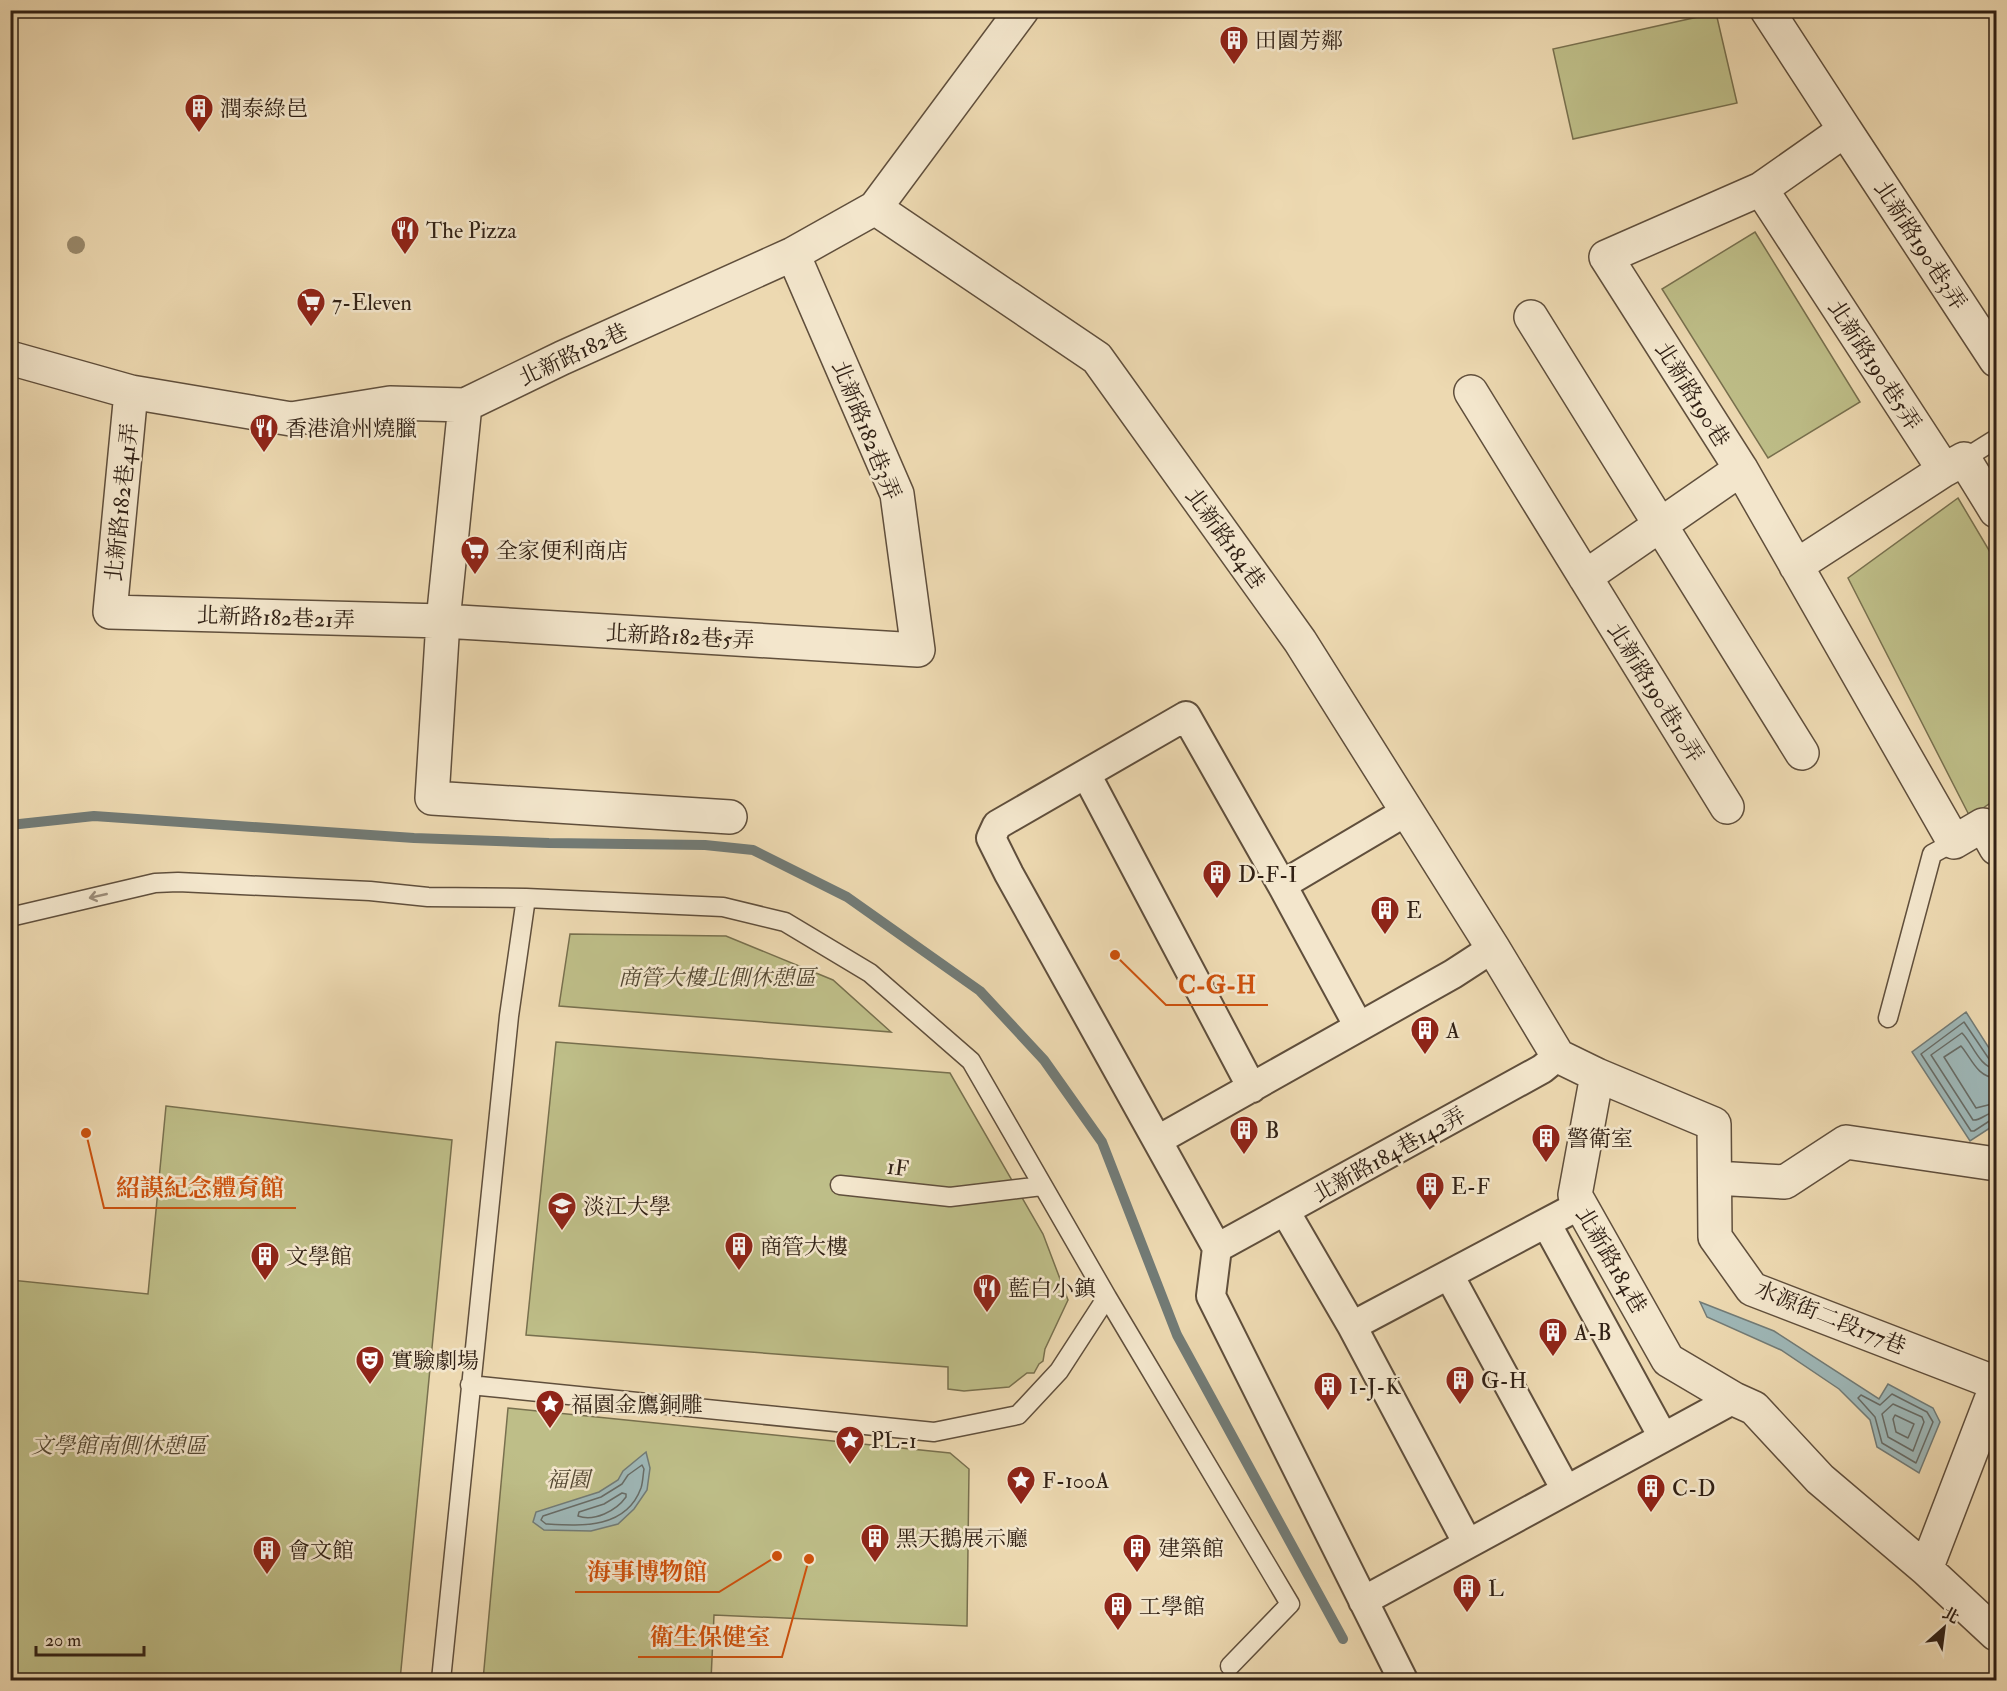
<svg xmlns="http://www.w3.org/2000/svg" width="2007" height="1691" font-family="'IM FELL Double Pica','Noto Serif TC',serif">
	<style>
		.green { fill: #bebe88; stroke: #78704e; stroke-width: 1.5 }
		.water { fill: #9eb7b7; stroke: #727b76; stroke-width: 1.5 }
		.lines { fill: none; stroke-linecap: round; stroke-linejoin: round }
		.shore { stroke: #686c66; stroke-width: 1.5 }
		.stream { stroke: #727b76; stroke-width: 10 }
		.service-casing { stroke: #604f3c; stroke-width: 21 }
		.pedestrian-casing { stroke: #604f3c; stroke-width: 32 }
		.minor-casing { stroke: #604f3c; stroke-width: 36 }
		.service { stroke: #f3e6cc; stroke-width: 18 }
		.pedestrian { stroke: #f3e6cc; stroke-width: 28 }
		.minor { stroke: #f3e6cc; stroke-width: 33 }
		.tree { fill: #99896b }
		.oneway { stroke: #9c8d7a }
		.labels { text-anchor: middle; stroke-width: 5; stroke-linejoin: round; paint-order: stroke }
		.poi-label { font-size: 22px; fill: #312115; stroke: #f3e6cc; text-anchor: start }
		.street-label { font-size: 22px; fill: #312115; stroke: #f3e6cc }
		.park-label { font-size: 22px; font-style: italic; fill: #544832; stroke: #f3e6cc }
		.leader { fill: none; stroke: #cd510d; stroke-width: 2 }
		.callout-dot { fill: #cd510d; stroke: #f3e6cc; stroke-width: 2 }
		.callout-label { font-size: 24px; text-anchor: middle; font-weight: bold; fill: #cd510d; stroke: #f3e6cc; stroke-width: 5; stroke-linejoin: round; paint-order: stroke }
	</style>
	<rect width="100%" height="100%" fill="#edd9b1"/>
	<filter id="stains"><feTurbulence type="fractalNoise" baseFrequency=".00333" numOctaves="4"/><feColorMatrix values="0 0 0 0 .2 0 0 0 0 .09 0 0 0 0 .02 0 0 0 .5 -.17"/></filter>
	<radialGradient id="worn" r=".72"><stop offset=".6" stop-color="#630" stop-opacity="0"/><stop offset="1" stop-color="#630" stop-opacity=".3"/></radialGradient>
	<path class="green" d="M1716 13 1737 103 1573 139 1553 49Z
		M1755 232 1860 402 1768 458 1662 289Z
		M1958 498 1996 562V799L1970 817 1848 578Z
		M570 934 726 936 833 980 891 1032 559 1006Z
		M556 1042 950 1073 1043 1234 1068 1300 1045 1349 1043 1361 1039 1364 1034 1373H1027L1009 1387 964 1391 948 1389V1367L526 1335Z
		M166 1106 452 1140 400 1680H11V1280L148 1294Z
		M508 1408 950 1453 969 1469 967 1626 714 1615 711 1680H483Z"/>
	<path class="water" d="M1966 1012 1996 1059V1124L1970 1141 1912 1052Z
		M1700 1302 1774 1331 1879 1399 1888 1384 1933 1408 1940 1422 1919 1473 1877 1447 1870 1420 1839 1389 1781 1350 1707 1317Z
		M646 1452 650 1468 647 1490 634 1509 618 1524 591 1531 544 1530 533 1522 536 1512 599 1492 618 1480 623 1471Z"/>
	<g class="lines">
		<path class="shore" d="M1996 1061 1989 1059 1964 1022 1921 1054 1971 1131H1974L1991 1120 1996 1119
			M1996 1069C1979 1067 1973 1044 1962 1033L1931 1055 1973 1120C1981 1121 1987 1112 1996 1112
			M1996 1078C1977 1077 1972 1059 1961 1046L1944 1057 1976 1108 1996 1103
			M1892 1394 1927 1412 1933 1422 1916 1463 1882 1443 1875 1417 1858 1398 1861 1395 1880 1405Z
			M1893 1404 1922 1417 1924 1422 1913 1451 1888 1437 1882 1414Z
			M1895 1415 1914 1424 1908 1438 1896 1432 1893 1419Z
			M642 1465 644 1469C643 1474 643 1482 641 1488 626 1529 582 1526 546 1524L541 1520 543 1516 601 1497 622 1484 628 1475Z
			M622 1493 626 1494V1497C616 1511 594 1522 578 1516L579 1512 604 1504Z"/>
		<path class="stream" d="M10 825 94 816 414 838 549 843 705 845 753 850 847 897 980 991 1044 1060 1102 1142 1177 1335 1343 1639"/>
		<g class="service-casing">
			<path id="service" d="M1964 459 1996 439
				M10 917 155 883 178 882 370 891 428 897 526 898 509 1016 441 1680
				M1888 1018 1932 854 1954 842
				M840 1185 950 1197 1042 1186
				M1107 1297 1290 1604 1230 1666
				M470 1385 934 1432 1018 1415 1059 1371 1107 1297 971 1061 870 973 785 922 723 907 526 898"/>
		</g>
		<g class="pedestrian-casing">
			<path id="pedestrian" d="M1086 774 1252 1088
				M1282 885 1407 811
				M1359 1027 1282 885 1186 716 997 825 991 838 1009 874 1217 1248 1211 1296 1403 1680
				M1158 1140 1453 974 1493 948
				M1285 1211 1352 1326 1468 1544
				M1546 1223 1663 1437
				M1217 1248 1542 1069 1558 1056
				M1449 1275 1566 1490
				M1352 1326 1580 1205
				M1363 1601 1734 1399"/>
		</g>
		<g class="minor-casing">
			<path id="minor" d="M1767 10 1845 130 1761 189 1606 257 1741 469 1954 842 1983 825 1996 848
				M1845 130 1996 360
				M1761 189 1944 470 1964 459 1996 511
				M875 208 1097 358 1300 641 1493 948 1558 1056 1597 1075 1575 1195 1668 1360 1734 1399 1754 1408 1820 1479 1926 1569 1996 1634
				M1531 317 1802 753
				M10 358 131 392 291 419 390 403 465 405 562 358 793 254 875 208 1022 10
				M131 392 110 612 443 621 918 650 897 494 793 254
				M1471 392 1727 807
				M465 405 443 621 432 798 730 817
				M1796 566 1944 470
				M1585 577 1741 469
				M1597 1075 1714 1124 1715 1237 1752 1289 1996 1383
				M1715 1178 1785 1182 1846 1142 1996 1164
				M1926 1569 1996 1387"/>
		</g>
		<use href="#service" class="service"/>
		<use href="#pedestrian" class="pedestrian"/>
		<use href="#minor" class="minor"/>
	</g>
	<circle class="tree" cx="76" cy="245" r="9"/>
	<defs><path id="oneway-shaft" d="M-6 0H5M1.5-3L5.5 0L1.5 3" fill="none" stroke-width="1.6" stroke-linecap="round" stroke-linejoin="round" transform="scale(1.5)"/></defs>
	<use class="oneway" href="#oneway-shaft" transform="translate(98 896) rotate(167)"/>
	<defs>
		<g id="building-pin" transform="scale(1.5)"><path d="M0 17L-7.5 6A9.5 9.5 0 1 1 7.5 6Z" fill="#8f2418" stroke="#f3e6cc"/><path d="M-4-6H4V6H1V3H-1V6H-4ZM-2.5-4.3h1.7v1.8h-1.7ZM.8-4.3h1.7v1.8H.8ZM-2.5-1h1.7V.8h-1.7ZM.8-1h1.7V.8H.8Z" fill="#fff"/></g>
		<g id="restaurant-pin" transform="scale(1.5)"><path d="M0 17L-7.5 6A9.5 9.5 0 1 1 7.5 6Z" fill="#8f2418" stroke="#f3e6cc"/><path d="M-5-6h1v4h1v-4h1v4h1v-4h1v5L-1.5 .5V6h-2V.5L-5-1ZM5-6V6H3V1.5H1.5Q1.5-4 5-6Z" fill="#fff"/></g>
		<g id="supermarket-pin" transform="scale(1.5)"><path d="M0 17L-7.5 6A9.5 9.5 0 1 1 7.5 6Z" fill="#8f2418" stroke="#f3e6cc"/><path d="M-6-5.5h2.5l.6 2H6L4.5 2H-2.5L-4.4-4H-6ZM-1.5 3.2a1.3 1.3 0 1 0 .1 0ZM3 3.2a1.3 1.3 0 1 0 .1 0Z" fill="#fff"/></g>
		<g id="university-pin" transform="scale(1.5)"><path d="M0 17L-7.5 6A9.5 9.5 0 1 1 7.5 6Z" fill="#8f2418" stroke="#f3e6cc"/><path d="M0-5L7-2L0 1L-7-2ZM-4 1L0 2.5L4 1V4Q0 6-4 4Z" fill="#fff"/></g>
		<g id="theatre-pin" transform="scale(1.5)"><path d="M0 17L-7.5 6A9.5 9.5 0 1 1 7.5 6Z" fill="#8f2418" stroke="#f3e6cc"/><path d="M-5-5.5Q0-4 5-5.5V0Q5 5 0 6Q-5 5-5 0ZM-3.3-2.5H-1v1.5H-3.3ZM1-2.5H3.3v1.5H1ZM-2.8 1Q0 5.5 2.8 1Z" fill="#fff"/></g>
		<g id="sight-pin" transform="scale(1.5)"><path d="M0 17L-7.5 6A9.5 9.5 0 1 1 7.5 6Z" fill="#8f2418" stroke="#f3e6cc"/><path d="M0-6L1.8-2.2L6-1.7L2.9 1.2L3.7 5.4L0 3.3L-3.7 5.4L-2.9 1.2L-6-1.7L-1.8-2.2Z" fill="#fff"/></g>
	</defs>
	<g fill-rule="evenodd">
		<use href="#building-pin" x="1234" y="40"/>
		<use href="#building-pin" x="199" y="108"/>
		<use href="#restaurant-pin" x="405" y="230"/>
		<use href="#supermarket-pin" x="311" y="302"/>
		<use href="#restaurant-pin" x="264" y="428"/>
		<use href="#supermarket-pin" x="475" y="550"/>
		<use href="#building-pin" x="1217" y="874"/>
		<use href="#building-pin" x="1385" y="910"/>
		<use href="#building-pin" x="1425" y="1030"/>
		<use href="#building-pin" x="1244" y="1130"/>
		<use href="#building-pin" x="1546" y="1138"/>
		<use href="#building-pin" x="1430" y="1186"/>
		<use href="#university-pin" x="562" y="1206"/>
		<use href="#building-pin" x="739" y="1246"/>
		<use href="#building-pin" x="265" y="1256"/>
		<use href="#restaurant-pin" x="987" y="1288"/>
		<use href="#building-pin" x="1553" y="1332"/>
		<use href="#theatre-pin" x="370" y="1360"/>
		<use href="#building-pin" x="1460" y="1380"/>
		<use href="#building-pin" x="1328" y="1386"/>
		<use href="#sight-pin" x="550" y="1404"/>
		<use href="#sight-pin" x="850" y="1440"/>
		<use href="#sight-pin" x="1021" y="1480"/>
		<use href="#building-pin" x="1651" y="1488"/>
		<use href="#building-pin" x="875" y="1538"/>
		<use href="#building-pin" x="1137" y="1548"/>
		<use href="#building-pin" x="267" y="1550"/>
		<use href="#building-pin" x="1467" y="1588"/>
		<use href="#building-pin" x="1118" y="1606"/>
	</g>
	<g class="labels">
		<g class="poi-label">
			<text x="1255" y="48">田園芳鄰</text>
			<text x="220" y="116">潤泰綠邑</text>
			<text x="426" y="238">The Pizza</text>
			<text x="332" y="310">7-Eleven</text>
			<text x="285" y="436">香港滄州燒臘</text>
			<text x="496" y="558">全家便利商店</text>
			<text x="1238" y="882">D-F-I</text>
			<text x="1406" y="918">E</text>
			<text x="1446" y="1038">A</text>
			<text x="1265" y="1138">B</text>
			<text x="1567" y="1146">警衛室</text>
			<text x="1451" y="1194">E-F</text>
			<text x="583" y="1214">淡江大學</text>
			<text x="760" y="1254">商管大樓</text>
			<text x="286" y="1264">文學館</text>
			<text x="1008" y="1296">藍白小鎮</text>
			<text x="1574" y="1340">A-B</text>
			<text x="391" y="1368">實驗劇場</text>
			<text x="1481" y="1388">G-H</text>
			<text x="1349" y="1394">I-J-K</text>
			<text x="571" y="1412">福園金鷹銅雕</text>
			<text x="871" y="1448">PL-1</text>
			<text x="1042" y="1488">F-100A</text>
			<text x="1672" y="1496">C-D</text>
			<text x="896" y="1546">黑天鵝展示廳</text>
			<text x="1158" y="1556">建築館</text>
			<text x="288" y="1558">會文館</text>
			<text x="1488" y="1596">L</text>
			<text x="1139" y="1614">工學館</text>
		</g>
		<g class="street-label">
			<text transform="translate(1921 245) rotate(57)" y="8">北新路190巷3弄</text>
			<text transform="translate(573 354) rotate(-25)" y="8">北新路182巷</text>
			<text transform="translate(1875 365) rotate(57)" y="8">北新路190巷5弄</text>
			<text transform="translate(1693 394) rotate(58)" y="8">北新路190巷</text>
			<text transform="translate(867 430) rotate(68)" y="8">北新路182巷3弄</text>
			<text transform="translate(121 502) rotate(-84)" y="8">北新路182巷41弄</text>
			<text transform="translate(1226 538) rotate(54)" y="8">北新路184巷</text>
			<text transform="translate(276 617) rotate(2)" y="8">北新路182巷21弄</text>
			<text transform="translate(680 636) rotate(3)" y="8">北新路182巷5弄</text>
			<text transform="translate(1656 692) rotate(58)" y="8">北新路190巷10弄</text>
			<text transform="translate(1389 1154) rotate(-29)" y="8">北新路184巷142弄</text>
			<text transform="translate(898 1167) rotate(7)" y="8">1F</text>
			<text transform="translate(1612 1260) rotate(60)" y="8">北新路184巷</text>
			<text transform="translate(1831 1317) rotate(22)" y="8">水源街二段177巷</text>
		</g>
		<g class="park-label">
			<text x="717" y="985">商管大樓北側休憩區</text>
			<text x="119" y="1453">文學館南側休憩區</text>
			<text x="568" y="1487">福園</text>
		</g>
	</g>
	<path class="leader" d="M1115 955L1166 1005H1268M86 1133L104 1208H296M777 1556L719 1592H575M809 1559L782 1657H638"/>
	<g class="callout-dot">
		<circle cx="1115" cy="955" r="6"/>
		<circle cx="86" cy="1133" r="6"/>
		<circle cx="777" cy="1556" r="6"/>
		<circle cx="809" cy="1559" r="6"/>
	</g>
	<g class="callout-label">
		<text x="1217" y="993">C-G-H</text>
		<text x="200" y="1196">紹謨紀念體育館</text>
		<text x="647" y="1580">海事博物館</text>
		<text x="710" y="1645">衛生保健室</text>
	</g>
	<rect width="2007" height="1691" fill="none" stroke="#edd9b1" stroke-width="36"/>
	<rect x="12" y="12" width="1983" height="1667" fill="none" stroke="#312115" stroke-width="3"/>
	<rect x="18" y="18" width="1971" height="1655" fill="none" stroke="#312115" stroke-width="1.5"/>
	<g transform="translate(1944 1628) rotate(28)" stroke="#f3e6cc" stroke-width="4.5" paint-order="stroke">
	<path d="M0-4.5L10 22L0 15L-10 22Z" fill="#312115"/>
	<text y="-9" font-size="16" font-weight="bold" text-anchor="middle" fill="#312115">北</text>
	</g>
	<path d="M36 1646v9h108v-9" fill="none" stroke="#312115" stroke-width="3"/>
	<text x="45" y="1646" font-size="18" fill="#312115" stroke="#f3e6cc" stroke-width="4.5" paint-order="stroke">20 m</text>
	<rect width="100%" height="100%" filter="url(#stains)"/>
	<rect width="100%" height="100%" fill="url(#worn)"/>
</svg>
